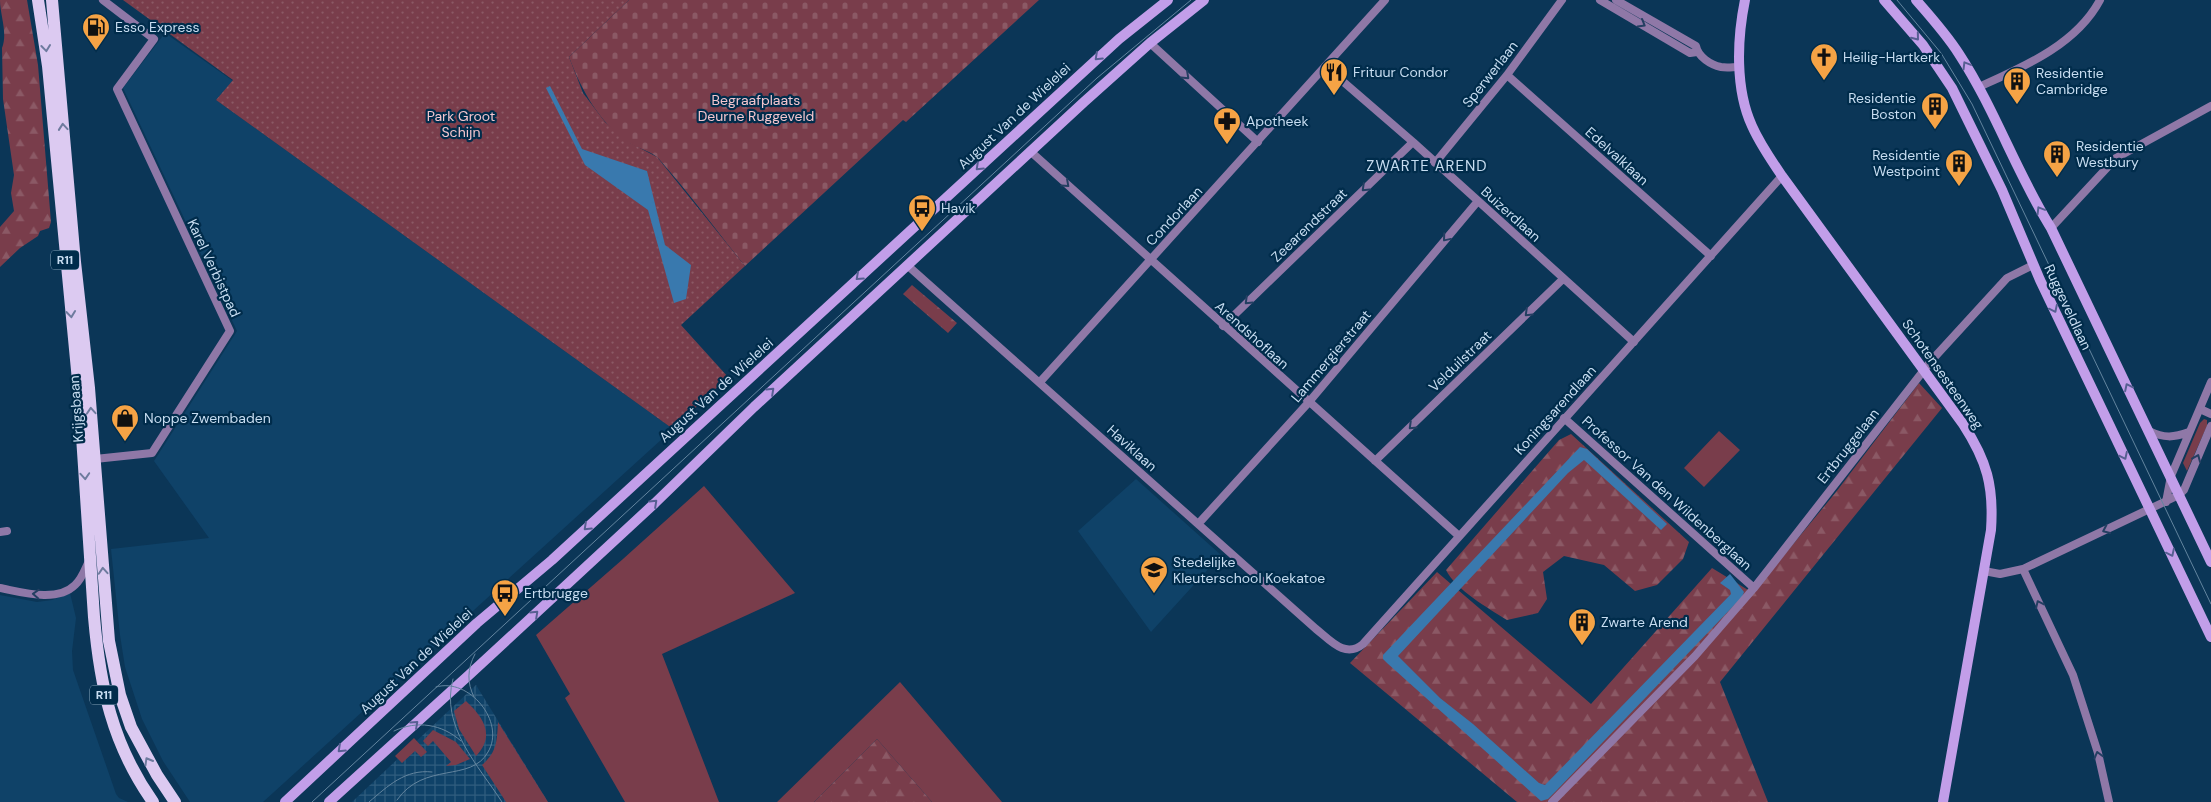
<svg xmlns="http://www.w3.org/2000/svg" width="2211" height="802" font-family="'DM Sans',sans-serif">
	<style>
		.built { fill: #0f4268 }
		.industrial { fill: url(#industrial-grid) }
		.green { fill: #793d4b }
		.forest { fill: url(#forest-firs) }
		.cemetery { fill: url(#cemetery-stones) }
		.park { fill: url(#park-dots) }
		.water { fill: #3979ae }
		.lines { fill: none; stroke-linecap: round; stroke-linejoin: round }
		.street { stroke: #8f78a7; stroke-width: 8 }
		.secondary { stroke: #c29ee9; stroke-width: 10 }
		.primary { stroke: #dccaf1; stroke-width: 12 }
		.tram { stroke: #63859f; stroke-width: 1 }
		.oneway { stroke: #243f62 }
		.oneway2 { stroke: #575f92 }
		.oneway3 { stroke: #6e7b9e }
		.labels { text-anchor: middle; stroke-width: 4.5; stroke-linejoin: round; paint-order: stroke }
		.shield { fill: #002c4b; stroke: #8ba8bf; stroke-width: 1 }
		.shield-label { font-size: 12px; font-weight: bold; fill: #c7ddf1 }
		.poi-label { font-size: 14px; fill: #c7ddf1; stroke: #002c4b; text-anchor: start }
		.street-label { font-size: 14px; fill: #c7ddf1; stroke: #002c4b }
		.park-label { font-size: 14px; fill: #f4c6ce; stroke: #002c4b }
		.neighbourhood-label { font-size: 15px; letter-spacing: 1px; fill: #c7ddf1; stroke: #002c4b }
	</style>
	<defs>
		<pattern id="industrial-grid" width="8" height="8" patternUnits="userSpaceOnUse" patternTransform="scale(1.25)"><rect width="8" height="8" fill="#0f4268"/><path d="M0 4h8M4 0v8" fill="none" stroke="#305d7e"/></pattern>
		<pattern id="forest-firs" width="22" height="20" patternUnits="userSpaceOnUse" patternTransform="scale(1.25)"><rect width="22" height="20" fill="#793d4b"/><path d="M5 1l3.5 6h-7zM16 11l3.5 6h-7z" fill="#8b5965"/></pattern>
		<pattern id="cemetery-stones" width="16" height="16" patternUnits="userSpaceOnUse" patternTransform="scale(1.25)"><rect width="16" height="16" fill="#793d4b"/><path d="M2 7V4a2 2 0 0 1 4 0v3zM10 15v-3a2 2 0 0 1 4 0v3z" fill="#8b5965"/></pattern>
		<pattern id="park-dots" width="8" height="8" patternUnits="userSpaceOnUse" patternTransform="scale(1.25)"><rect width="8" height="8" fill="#793d4b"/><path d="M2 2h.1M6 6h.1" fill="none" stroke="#8b5965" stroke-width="1.8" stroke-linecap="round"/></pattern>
	</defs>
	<rect width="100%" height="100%" fill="#0b3657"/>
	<path class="built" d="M165 33 233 81 216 100 673 429 263 802H190L163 761 142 719 125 667 120 635 111 549 209 538 154 461 237 331 123 88Z
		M1136 479 1221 555 1151 632 1078 531Z
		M70 593 76 618 72 651 73 670 116 794 119 798 128 802H0V595L37 602 52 600Z"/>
	<path class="industrial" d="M476 685 548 802H352Z"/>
	<path class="green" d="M2204 419 2207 420V426L2187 471 2183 463 2200 423Z
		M1719 431 1740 450 1704 487 1684 468Z
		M704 486 795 593 662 654 719 802H625L565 698 570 694 536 635 623 559Z
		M900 682 1002 802H932L877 739 814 802H777Z
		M466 701C483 717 496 735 476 756L459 729 454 711Z
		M498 722 548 802H506L482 765C497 752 497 741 498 722Z
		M433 730 456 742 470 759 456 765 446 766 451 762 433 741 428 746 423 741Z
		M414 738 427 752 421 757 415 751 402 763 395 756Z"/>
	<path class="forest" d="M0 0H27L38 65 51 222 49 228 40 231 38 236 20 248 0 267V227L14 211 11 193 14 175 3 99 2 48C8 33 0 15 0 0Z
		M912 285 957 323 948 333 903 294Z
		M1919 383 1942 408 1720 682 1768 802H1517L1350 663 1437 572 1591 704 1712 568 1753 593 1836 492Z
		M1571 434 1689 542 1683 559 1657 585 1635 591 1604 565 1564 556 1543 572 1547 599 1538 613 1507 620C1488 608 1456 590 1446 570L1559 440Z
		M877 739 932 802H814Z"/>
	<path class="cemetery" d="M629 0H1039L906 122 903 120 745 266C716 230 689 193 659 159 652 151 638 149 629 143 598 121 582 91 569 57Z"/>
	<path class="park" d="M123 0H629L569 57 583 93 605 122 630 143 657 157 745 266 681 325 728 377 673 429 216 100 233 80Z"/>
	<path class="water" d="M550 86 582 149 647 171 665 245 691 265 686 299 674 303 648 210 585 165 546 88Z
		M1580 447 1587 449 1667 524 1661 530 1584 460 1568 473 1398 656 1440 698 1473 724 1539 783 1545 785 1731 594 1730 590 1720 583 1730 574 1744 592 1742 597 1556 791 1548 799 1541 801 1387 663 1383 659V655Z"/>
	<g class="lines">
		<path class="street" d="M1600 0 1690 53 1697 52
			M1616 0 1696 46C1698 57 1711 65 1721 67 1727 68 1733 67 1739 67
			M1150 43 1258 142
			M1325 66 1413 142 1634 342
			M1507 75 1711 256
			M1979 87C2023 67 2076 45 2100 0
			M1030 151 1459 536
			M1435 163 1507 75 1562 0
			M2051 228 2116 158 2211 106
			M907 265 1316 629C1330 640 1345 659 1363 644L1782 176
			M1223 326 1413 142
			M1040 382 1385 0
			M2200 409 2211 414
			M1564 418 1754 588
			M2149 431C2164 438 2173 438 2189 432
			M95 459 152 453 230 331 117 89 154 39 103 0
			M1375 461 1563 279
			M2166 502 2171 476 2211 382
			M1199 523 1309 402 1478 201
			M0 532 7 531
			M2023 569 2073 675 2098 753 2109 802
			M1984 571 2000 574 2023 569 2179 495 2184 490 2211 426
			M0 588C21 592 57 603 75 585 82 579 85 569 89 561
			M1552 802 1695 656 1754 588 1931 361 2007 278 2033 265"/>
		<path class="secondary" d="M1745 0C1737 39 1735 89 1752 126 1760 144 1771 160 1782 176L1963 424C1987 461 1994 486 1991 530L1943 802
			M1884 0 1923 45 1952 88 2002 190 2040 280 2211 637
			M1916 0C1931 17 1947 35 1959 54 1995 109 2016 172 2051 228L2211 562
			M285 802 477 623 552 560 1119 39 1168 0
			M329 802 469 675 655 503 754 407 1084 102 1150 43 1204 0"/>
		<path class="primary" d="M38 0 48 66 79 391 94 617C100 686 112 744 153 802
			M52 0 75 262 89 388 109 641 120 695 131 727 157 775 175 802"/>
		<path class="tram" d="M1897 0 1941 53 1972 104 2211 604
			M453 679C440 726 478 765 502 802
			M474 697C467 683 467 669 475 654
			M394 731C417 720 442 724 461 741
			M397 800C424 761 471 783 488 752 506 722 469 677 436 687
			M312 802 1097 78 1191 0
			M369 802C388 786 405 769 432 772"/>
	</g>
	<defs><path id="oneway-chevron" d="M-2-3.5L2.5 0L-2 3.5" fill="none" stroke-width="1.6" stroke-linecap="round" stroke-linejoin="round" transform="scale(1.25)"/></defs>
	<g class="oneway">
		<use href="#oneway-chevron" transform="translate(1642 24) rotate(30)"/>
		<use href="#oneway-chevron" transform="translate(1186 76) rotate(43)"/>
		<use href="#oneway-chevron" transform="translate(1066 184) rotate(42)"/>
		<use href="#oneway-chevron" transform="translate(1365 188) rotate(136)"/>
		<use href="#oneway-chevron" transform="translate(1446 238) rotate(130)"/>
		<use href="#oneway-chevron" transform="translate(1248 301) rotate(136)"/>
		<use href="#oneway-chevron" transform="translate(1528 313) rotate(136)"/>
		<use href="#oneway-chevron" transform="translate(1412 426) rotate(136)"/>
		<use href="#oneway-chevron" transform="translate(2197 458) rotate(-67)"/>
		<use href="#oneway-chevron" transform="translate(2106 530) rotate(155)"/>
		<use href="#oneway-chevron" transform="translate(36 594) rotate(-177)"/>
		<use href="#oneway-chevron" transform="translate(2039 604) rotate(-115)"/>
		<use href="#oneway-chevron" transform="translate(2098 755) rotate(-105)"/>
	</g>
	<g class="oneway2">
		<use href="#oneway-chevron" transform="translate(1916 37) rotate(51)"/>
		<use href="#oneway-chevron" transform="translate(1098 57) rotate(137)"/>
		<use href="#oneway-chevron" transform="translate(1966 65) rotate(-121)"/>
		<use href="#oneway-chevron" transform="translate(979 167) rotate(137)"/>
		<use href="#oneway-chevron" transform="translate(2040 210) rotate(-121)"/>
		<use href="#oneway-chevron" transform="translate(859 277) rotate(138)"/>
		<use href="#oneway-chevron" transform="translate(2054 309) rotate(64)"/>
		<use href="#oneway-chevron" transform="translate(2128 387) rotate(-116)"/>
		<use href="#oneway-chevron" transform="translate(771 391) rotate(-43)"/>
		<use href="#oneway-chevron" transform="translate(2124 456) rotate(64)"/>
		<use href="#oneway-chevron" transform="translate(654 503) rotate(-43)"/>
		<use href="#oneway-chevron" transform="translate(587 527) rotate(137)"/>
		<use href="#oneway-chevron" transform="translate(2171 553) rotate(64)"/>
		<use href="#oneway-chevron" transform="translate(535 614) rotate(-43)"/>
		<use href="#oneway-chevron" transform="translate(415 724) rotate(-42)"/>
		<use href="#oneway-chevron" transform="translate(341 749) rotate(137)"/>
	</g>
	<g class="oneway3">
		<use href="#oneway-chevron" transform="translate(46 48) rotate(83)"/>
		<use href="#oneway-chevron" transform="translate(63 127) rotate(-95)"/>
		<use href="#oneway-chevron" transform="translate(71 314) rotate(84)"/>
		<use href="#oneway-chevron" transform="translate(91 411) rotate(-94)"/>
		<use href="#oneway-chevron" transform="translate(85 476) rotate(86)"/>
		<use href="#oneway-chevron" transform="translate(103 571) rotate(-94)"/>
		<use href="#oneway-chevron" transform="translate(148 761) rotate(-120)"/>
	</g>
	<defs>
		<g id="fuel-pin" transform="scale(1.4375)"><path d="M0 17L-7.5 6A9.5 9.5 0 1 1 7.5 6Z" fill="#f5a345" stroke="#002c4b"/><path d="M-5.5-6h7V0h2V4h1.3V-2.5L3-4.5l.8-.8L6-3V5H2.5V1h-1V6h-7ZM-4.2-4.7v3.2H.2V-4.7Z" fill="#111"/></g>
		<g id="church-pin" transform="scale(1.4375)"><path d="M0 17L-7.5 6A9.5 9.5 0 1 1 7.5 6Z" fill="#f5a345" stroke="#002c4b"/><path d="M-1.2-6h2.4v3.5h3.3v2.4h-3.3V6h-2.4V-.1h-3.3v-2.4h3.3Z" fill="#111"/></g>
		<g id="restaurant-pin" transform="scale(1.4375)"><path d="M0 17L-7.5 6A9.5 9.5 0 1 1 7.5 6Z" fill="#f5a345" stroke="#002c4b"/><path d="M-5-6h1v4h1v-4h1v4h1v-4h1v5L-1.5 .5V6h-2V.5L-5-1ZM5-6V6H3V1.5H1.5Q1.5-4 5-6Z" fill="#111"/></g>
		<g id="building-pin" transform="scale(1.4375)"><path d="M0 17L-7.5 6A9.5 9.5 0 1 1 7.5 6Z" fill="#f5a345" stroke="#002c4b"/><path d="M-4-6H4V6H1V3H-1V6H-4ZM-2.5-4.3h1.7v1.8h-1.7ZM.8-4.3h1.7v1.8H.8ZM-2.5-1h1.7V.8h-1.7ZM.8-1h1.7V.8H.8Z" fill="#111"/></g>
		<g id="pharmacy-pin" transform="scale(1.4375)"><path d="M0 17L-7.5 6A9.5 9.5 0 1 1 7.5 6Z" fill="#f5a345" stroke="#002c4b"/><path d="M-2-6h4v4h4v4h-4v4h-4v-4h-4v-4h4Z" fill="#111"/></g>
		<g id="bus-pin" transform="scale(1.4375)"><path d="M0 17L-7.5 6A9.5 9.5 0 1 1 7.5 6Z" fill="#f5a345" stroke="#002c4b"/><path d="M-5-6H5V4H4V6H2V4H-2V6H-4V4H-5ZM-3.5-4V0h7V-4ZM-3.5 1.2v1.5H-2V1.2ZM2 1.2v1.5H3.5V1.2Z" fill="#111"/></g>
		<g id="shop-pin" transform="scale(1.4375)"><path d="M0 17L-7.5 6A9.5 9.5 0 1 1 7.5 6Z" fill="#f5a345" stroke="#002c4b"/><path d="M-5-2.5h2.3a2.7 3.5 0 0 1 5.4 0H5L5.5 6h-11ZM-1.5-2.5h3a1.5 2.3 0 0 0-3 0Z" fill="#111"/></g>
		<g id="school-pin" transform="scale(1.4375)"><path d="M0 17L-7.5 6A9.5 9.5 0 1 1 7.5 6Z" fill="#f5a345" stroke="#002c4b"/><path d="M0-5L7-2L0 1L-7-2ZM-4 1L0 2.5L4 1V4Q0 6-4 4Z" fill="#111"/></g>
	</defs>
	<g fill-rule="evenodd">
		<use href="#fuel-pin" x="96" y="27"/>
		<use href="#church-pin" x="1824" y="57"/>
		<use href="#restaurant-pin" x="1334" y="72"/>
		<use href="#building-pin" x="2017" y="81"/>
		<use href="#building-pin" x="1935" y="106"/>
		<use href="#pharmacy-pin" x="1227" y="121"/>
		<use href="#building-pin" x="2057" y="154"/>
		<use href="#building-pin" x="1959" y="163"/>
		<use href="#bus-pin" x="922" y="208"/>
		<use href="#shop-pin" x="125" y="418"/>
		<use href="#school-pin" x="1154" y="570"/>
		<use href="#bus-pin" x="505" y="593"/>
		<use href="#building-pin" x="1582" y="622"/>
	</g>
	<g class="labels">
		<g class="shield">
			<rect x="51" y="250.5" width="28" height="19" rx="4"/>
			<rect x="90" y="685.5" width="28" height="19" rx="4"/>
		</g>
		<g class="shield-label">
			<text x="65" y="264">R11</text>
			<text x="104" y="699">R11</text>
		</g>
		<g class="poi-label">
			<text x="115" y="32">Esso Express</text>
			<text x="1843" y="62">Heilig-Hartkerk</text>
			<text x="1353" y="77">Frituur Condor</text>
			<text x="2036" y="78">Residentie<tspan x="2036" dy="16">Cambridge</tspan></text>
			<text x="1916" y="103" text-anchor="end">Residentie<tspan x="1916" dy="16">Boston</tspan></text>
			<text x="1246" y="126">Apotheek</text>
			<text x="2076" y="151">Residentie<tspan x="2076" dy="16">Westbury</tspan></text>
			<text x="1940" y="160" text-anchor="end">Residentie<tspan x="1940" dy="16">Westpoint</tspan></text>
			<text x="941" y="213">Havik</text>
			<text x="144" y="423">Noppe Zwembaden</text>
			<text x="1173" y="567">Stedelijke<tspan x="1173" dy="16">Kleuterschool Koekatoe</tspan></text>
			<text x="524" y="598">Ertbrugge</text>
			<text x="1601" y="627">Zwarte Arend</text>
		</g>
		<g class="street-label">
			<text transform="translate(1490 74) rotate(-52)" y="5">Sperwerlaan</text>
			<text transform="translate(1014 116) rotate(-43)" y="5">August Van de Wielelei</text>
			<text transform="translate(1617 156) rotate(42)" y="5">Edelvalklaan</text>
			<text transform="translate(1511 214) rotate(42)" y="5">Buizerdlaan</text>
			<text transform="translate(1174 216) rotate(-47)" y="5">Condorlaan</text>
			<text transform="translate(1309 225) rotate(-44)" y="5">Zeearendstraat</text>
			<text transform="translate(214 268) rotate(65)" y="5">Karel Verbistpad</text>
			<text transform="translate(2068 307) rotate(65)" y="5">Ruggeveldlaan</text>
			<text transform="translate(1252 335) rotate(42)" y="5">Arendshoflaan</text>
			<text transform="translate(1331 356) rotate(-50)" y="5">Lammergierstraat</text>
			<text transform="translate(1460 361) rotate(-44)" y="5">Velduilstraat</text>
			<text transform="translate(1943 374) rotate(55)" y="5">Schotensesteenweg</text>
			<text transform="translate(716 390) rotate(-42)" y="5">August Van de Wielelei</text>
			<text transform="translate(76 409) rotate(-94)" y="5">Krijgsbaan</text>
			<text transform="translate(1555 410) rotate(-48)" y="5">Koningsarendlaan</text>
			<text transform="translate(1848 446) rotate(-52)" y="5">Ertbruggelaan</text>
			<text transform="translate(1132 448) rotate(42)" y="5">Haviklaan</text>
			<text transform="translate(1667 493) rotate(42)" y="5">Professor Van den Wildenberglaan</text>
			<text transform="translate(416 661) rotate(-43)" y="5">August Van de Wielelei</text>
		</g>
		<g class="park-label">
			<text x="756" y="105">Begraafplaats<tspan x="756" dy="16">Deurne Ruggeveld</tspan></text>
			<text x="461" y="121">Park Groot<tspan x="461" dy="16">Schijn</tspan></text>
		</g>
		<g class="neighbourhood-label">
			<text x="1427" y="171">ZWARTE AREND</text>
		</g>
	</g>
</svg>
